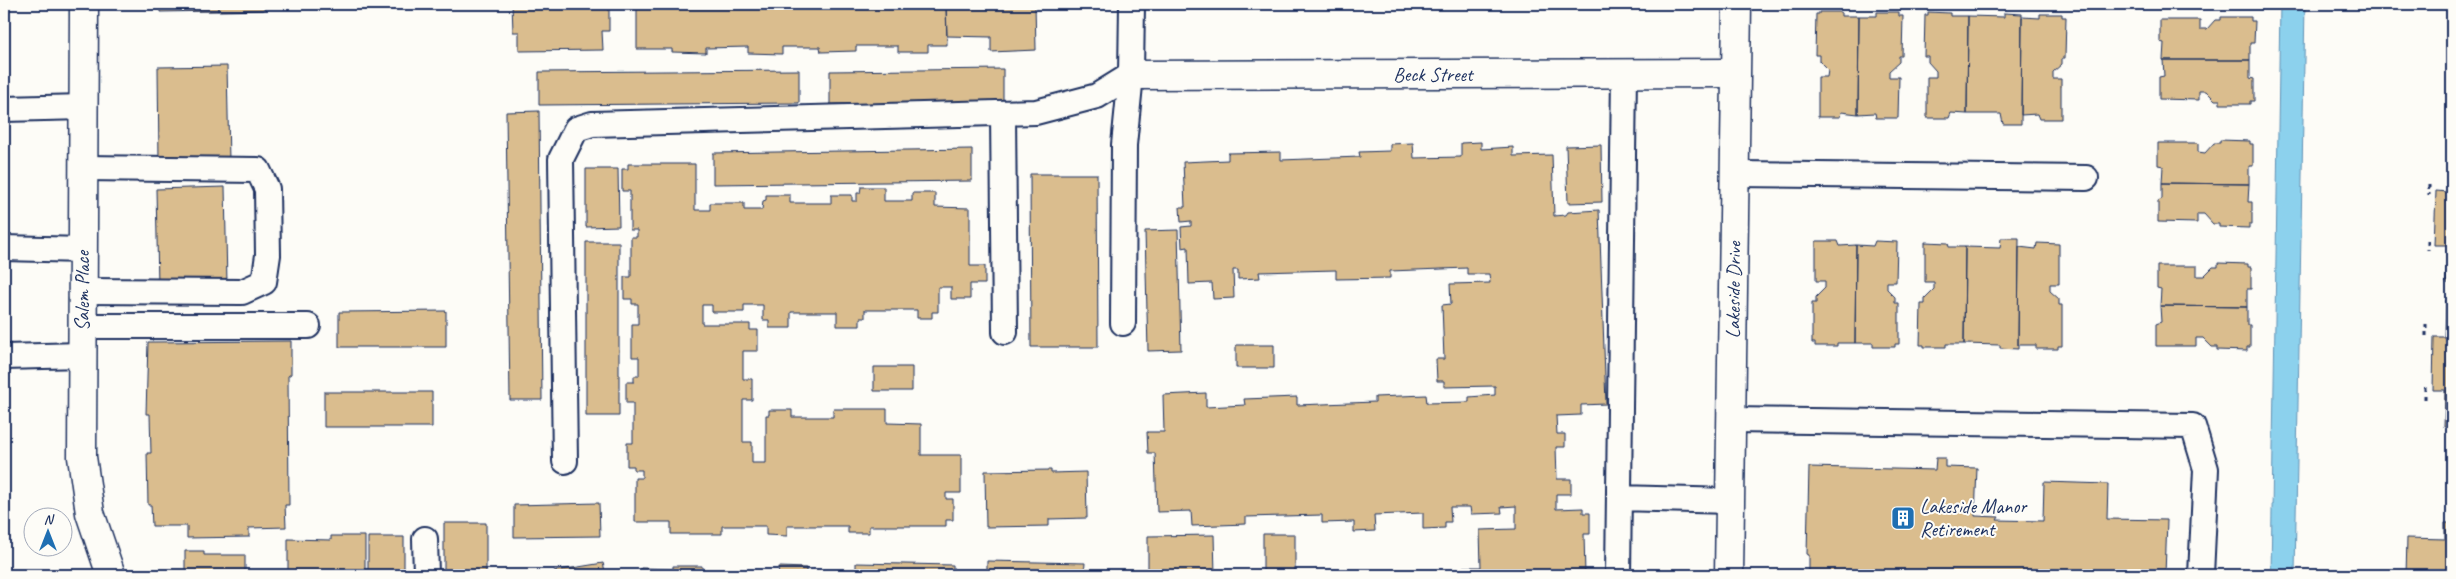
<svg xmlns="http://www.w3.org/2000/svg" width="2456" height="579" font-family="Caveat,sans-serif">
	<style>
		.water { fill: #8cd1ed; stroke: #5f90b4 }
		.building { fill: #dabd8e; stroke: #1b2f5e }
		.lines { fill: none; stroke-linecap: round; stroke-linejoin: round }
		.lane-casing { stroke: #1b2f5e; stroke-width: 28 }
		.street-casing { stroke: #1b2f5e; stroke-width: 31 }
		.secondary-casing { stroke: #1b2f5e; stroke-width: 31 }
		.path { stroke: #1b2f5e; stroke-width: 3; stroke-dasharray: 4 4; stroke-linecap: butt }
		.lane { stroke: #fdfcf7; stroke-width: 24 }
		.street { stroke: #fdfcf7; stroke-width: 28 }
		.secondary { stroke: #fdfcf7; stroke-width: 28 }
		.labels { text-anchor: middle; stroke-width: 4; stroke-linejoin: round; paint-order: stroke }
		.street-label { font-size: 20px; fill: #1b2f5e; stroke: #fdfcf7 }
		.poi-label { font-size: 20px; fill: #1b2f5e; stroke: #fdfcf7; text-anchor: start }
	</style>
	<rect width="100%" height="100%" fill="#fdfcf7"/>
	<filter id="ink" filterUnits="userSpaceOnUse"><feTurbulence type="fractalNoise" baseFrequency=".02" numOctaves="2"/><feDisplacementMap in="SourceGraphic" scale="10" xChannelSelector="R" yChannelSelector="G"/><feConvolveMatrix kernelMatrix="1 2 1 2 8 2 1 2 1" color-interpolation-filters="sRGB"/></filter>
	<g filter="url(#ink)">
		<path class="water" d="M2280 4H2305L2295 575H2271Z"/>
		<path class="building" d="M160 4H218V11L160 12Z
			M218 4H264V10L218 11Z
			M512 4H609V31H602L603 50 519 51V32H513Z
			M637 4H946L947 45H928V52H898V46H856V51L821 52 820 47H782V54L748 53V47L706 48V53L672 52V49H637Z
			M946 4H1035L1036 50 991 52V37L947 36Z
			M1561 4H1653V7L1561 9Z
			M1819 12H1841V16H1859L1858 114 1841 112 1840 117H1818V77H1827L1828 70 1819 61V55H1815L1816 14H1819Z
			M1877 12H1899V16H1903L1902 56H1899V62L1889 71V77H1899L1898 118H1876L1875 113 1858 114 1859 16H1877Z
			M1928 12 1950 13V16H1968L1967 114 1951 113 1949 118H1927V77H1936V71L1928 62V56H1924L1925 15H1928Z
			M2004 13 2022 14 2021 124H2003L2001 114H1967L1968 16 2004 17Z
			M2040 14H2062V17H2066L2065 58H2062V64L2053 72V79H2061V119H2039L2037 114 2021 115 2022 17 2040 18Z
			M2221 17H2251V21H2255L2254 43H2250V60H2163L2164 43 2160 42V20H2200V29H2207L2215 20H2221Z
			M2163 60H2250V78L2254 79V101H2250V104H2220V100H2215L2206 91H2199V100L2159 99V77L2164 76Z
			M227 66 229 161 159 162 158 67Z
			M1003 69V102L830 104V71Z
			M799 70V103L539 105V72Z
			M539 111 542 400H510L506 112Z
			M2220 140 2250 141V144H2253V166H2249V184L2162 183 2163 166 2158 165V143H2198V152L2205 153 2214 143H2220Z
			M1481 142V149L1513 147V156L1552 155 1554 216 1566 215 1568 212 1599 210 1606 404 1581 405V415L1556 416 1557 434H1565V447H1556L1557 479H1571V494H1556V509L1583 508V513H1590V534H1584L1585 575H1463V567H1481L1480 530 1516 529V506L1501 507 1502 513 1471 514 1470 507H1450L1451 522H1445V528L1423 529V513L1374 515 1375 531 1354 532V522L1322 523V515L1246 517V524L1192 526 1191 511 1157 512 1155 453H1148L1147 432H1164L1163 395 1206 393V407L1245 405 1244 399 1297 397V405L1375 402V397L1426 395 1427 403 1469 402V397L1495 395V386L1444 387V381H1437L1436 359H1444L1442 305 1451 304 1450 284 1490 283 1489 274H1467V268L1390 271V278L1336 279V270L1259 272 1260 278 1238 279V270H1233L1234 298 1213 299 1212 283 1189 284 1188 247 1182 248 1181 227 1191 226V221L1181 222 1180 207H1185L1183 162 1228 160V153L1281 152V160L1360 157 1359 152 1390 151V144L1413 143 1414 158 1461 157V143Z
			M1601 145 1602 202 1568 203 1566 146Z
			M972 149V181L713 184V153Z
			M2449 156H2452V283H2446L2447 245H2434L2436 191 2448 192Z
			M628 164H695V210H710V203H744V210H762L763 201 766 200V195H790V203H831V195H852V201H857V193H860L861 187H884V201H912V193H935V207L970 208V266H985V284H970V299H951V287H938V312H932V318H917V310H865V318H860V326H837V312H791V328H769V320H763V305H744V312H712V305H702V324H750V330H758V351H743V379H752V400H743V442H752V463H766V415H769V410H792V417H833V409H887V423L921 424V455H961V493H946V499H953V520H946V526H869V533H848V526H787V536L766 535V526H722V534H671V522H635V478H642V470H634V466H627V443H633V403H626V382H634V376H639V357H632V324H638V304H632V299H624V277H631V237H637V230H630V191H622V169H628Z
			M586 169H618L619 226 586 227Z
			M1030 174H1097L1098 347H1031Z
			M2162 183 2249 184 2248 202H2252V224H2249V228L2219 227V224H2213L2204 214H2197V223L2158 222V201L2162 199Z
			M225 187 227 284 158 285 156 189Z
			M1178 230 1181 350 1148 351 1145 231Z
			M2001 238H2019L2018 349 2000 348V345L1964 344 1965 247 2000 248Z
			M1816 241H1838L1840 246 1856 245 1855 343H1837V346H1815V343H1812V303H1816V297L1825 288V281H1816Z
			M1875 241 1897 242 1896 282H1887V289L1895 297V303H1899V344H1895V347H1873V343H1855L1856 245 1873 246Z
			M586 242H619V416H586Z
			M1925 242 1948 243 1949 247H1965L1964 344H1946V347H1924V345H1920L1921 304H1925V298L1934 289V282H1925Z
			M2037 243 2059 244V284H2050V291L2059 299V305H2062V346H2058V349H2036V345H2018L2019 247 2036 249Z
			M2218 263 2248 264V267H2251V289H2247V307L2160 306 2161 289 2157 288V266H2197V276H2204L2213 267H2218Z
			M2446 300H2452V427H2444L2445 390H2433L2434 337H2445Z
			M2160 306 2247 307V325H2250V347H2247V351L2217 350V347H2212L2203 338H2196V346H2156V324L2161 322Z
			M446 311V347H339V312Z
			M291 341V374L288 376 289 505H285L286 527 249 528V537L187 538V526H152L151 505H148L147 453H151L150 414H146L148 342Z
			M1236 345H1274V368H1236Z
			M874 367H912V391H874Z
			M324 392H432V427H324Z
			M1936 458H1945V467L1977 468 1975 516 1999 517 1997 520 2043 521 2044 482 2108 484 2107 519 2167 520 2165 575H1809V555L1807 554 1809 467 1935 470Z
			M1051 470V473L1086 472 1087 518 1049 519V526L986 527 985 471Z
			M599 503 600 536 514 537V505Z
			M444 523H486V575H444Z
			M2445 523H2452V575H2406L2407 538 2445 539Z
			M1263 534H1295V575H1263Z
			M1214 535 1215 575H1148V536Z
			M331 536H365V575H288V539L331 540Z
			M368 537H404V575H368Z
			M185 551H204V555H245V575H185Z
			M987 561 1085 563 1084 575H987Z
			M603 563 606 575H554V571Z
			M856 563 953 565V575H856Z
			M673 566H702V575H641V568L673 569Z
			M779 567 806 568V572L839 573V575H778Z"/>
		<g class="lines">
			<g class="lane-casing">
				<path id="lane" d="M4 109 84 107
					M1003 113 1005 332
					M1734 174 2086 178
					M4 248 83 250
					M83 291 242 292 264 282 268 255 267 189 258 170 83 168
					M1123 323 1124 145 1131 75 1132 4
					M82 326H308
					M4 357 82 355
					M1731 420 2193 426 2206 469 2201 575
					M565 461 561 159 576 129 592 124 1036 112 1097 96 1131 75
					M1619 498 1730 501
					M425 539 426 575
					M1618 575 1624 73"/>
			</g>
			<g class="street-casing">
				<g id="street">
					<path d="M84 4 82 457 90 513 111 575"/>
					<path id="s1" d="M1131 75 1735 73"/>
				</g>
			</g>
			<g class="secondary-casing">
				<g id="secondary">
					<path id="s2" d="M1729 575 1737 4"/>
				</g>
			</g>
			<path class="path" d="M2429 185V195
				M2428 241V250
				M2426 336V322
				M2425 399V386"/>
			<use href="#lane" class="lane"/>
			<use href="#street" class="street"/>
			<use href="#secondary" class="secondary"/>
		</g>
	</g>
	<defs>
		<g id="building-square" transform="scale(1.25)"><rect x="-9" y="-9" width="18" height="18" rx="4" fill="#1f6fb2" stroke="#fdfcf7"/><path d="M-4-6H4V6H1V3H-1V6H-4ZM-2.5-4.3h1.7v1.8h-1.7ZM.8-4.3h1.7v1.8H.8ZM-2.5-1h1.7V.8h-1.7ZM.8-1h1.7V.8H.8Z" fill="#fff"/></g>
	</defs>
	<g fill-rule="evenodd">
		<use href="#building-square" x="1903" y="518"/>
	</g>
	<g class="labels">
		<g class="street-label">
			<text dy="7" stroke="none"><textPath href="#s1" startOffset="302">Beck Street</textPath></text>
			<text dy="7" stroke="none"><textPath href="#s2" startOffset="285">Lakeside Drive</textPath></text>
			<text transform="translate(82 291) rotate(-90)" y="7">Salem Place</text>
		</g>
		<g class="poi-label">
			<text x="1920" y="513">Lakeside Manor<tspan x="1920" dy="23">Retirement</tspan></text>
		</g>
	</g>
	<rect width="2456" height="579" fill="none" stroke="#fdfcf7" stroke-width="20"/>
	<rect x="10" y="10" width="2436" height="559" fill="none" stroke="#1b2f5e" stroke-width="2" filter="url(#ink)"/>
	<g transform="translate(48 532)"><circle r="24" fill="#fdfcf7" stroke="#a3aaba"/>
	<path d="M0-4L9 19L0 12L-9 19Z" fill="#1f6fb2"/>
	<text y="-8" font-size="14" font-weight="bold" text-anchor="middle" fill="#1b2f5e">N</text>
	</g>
</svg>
